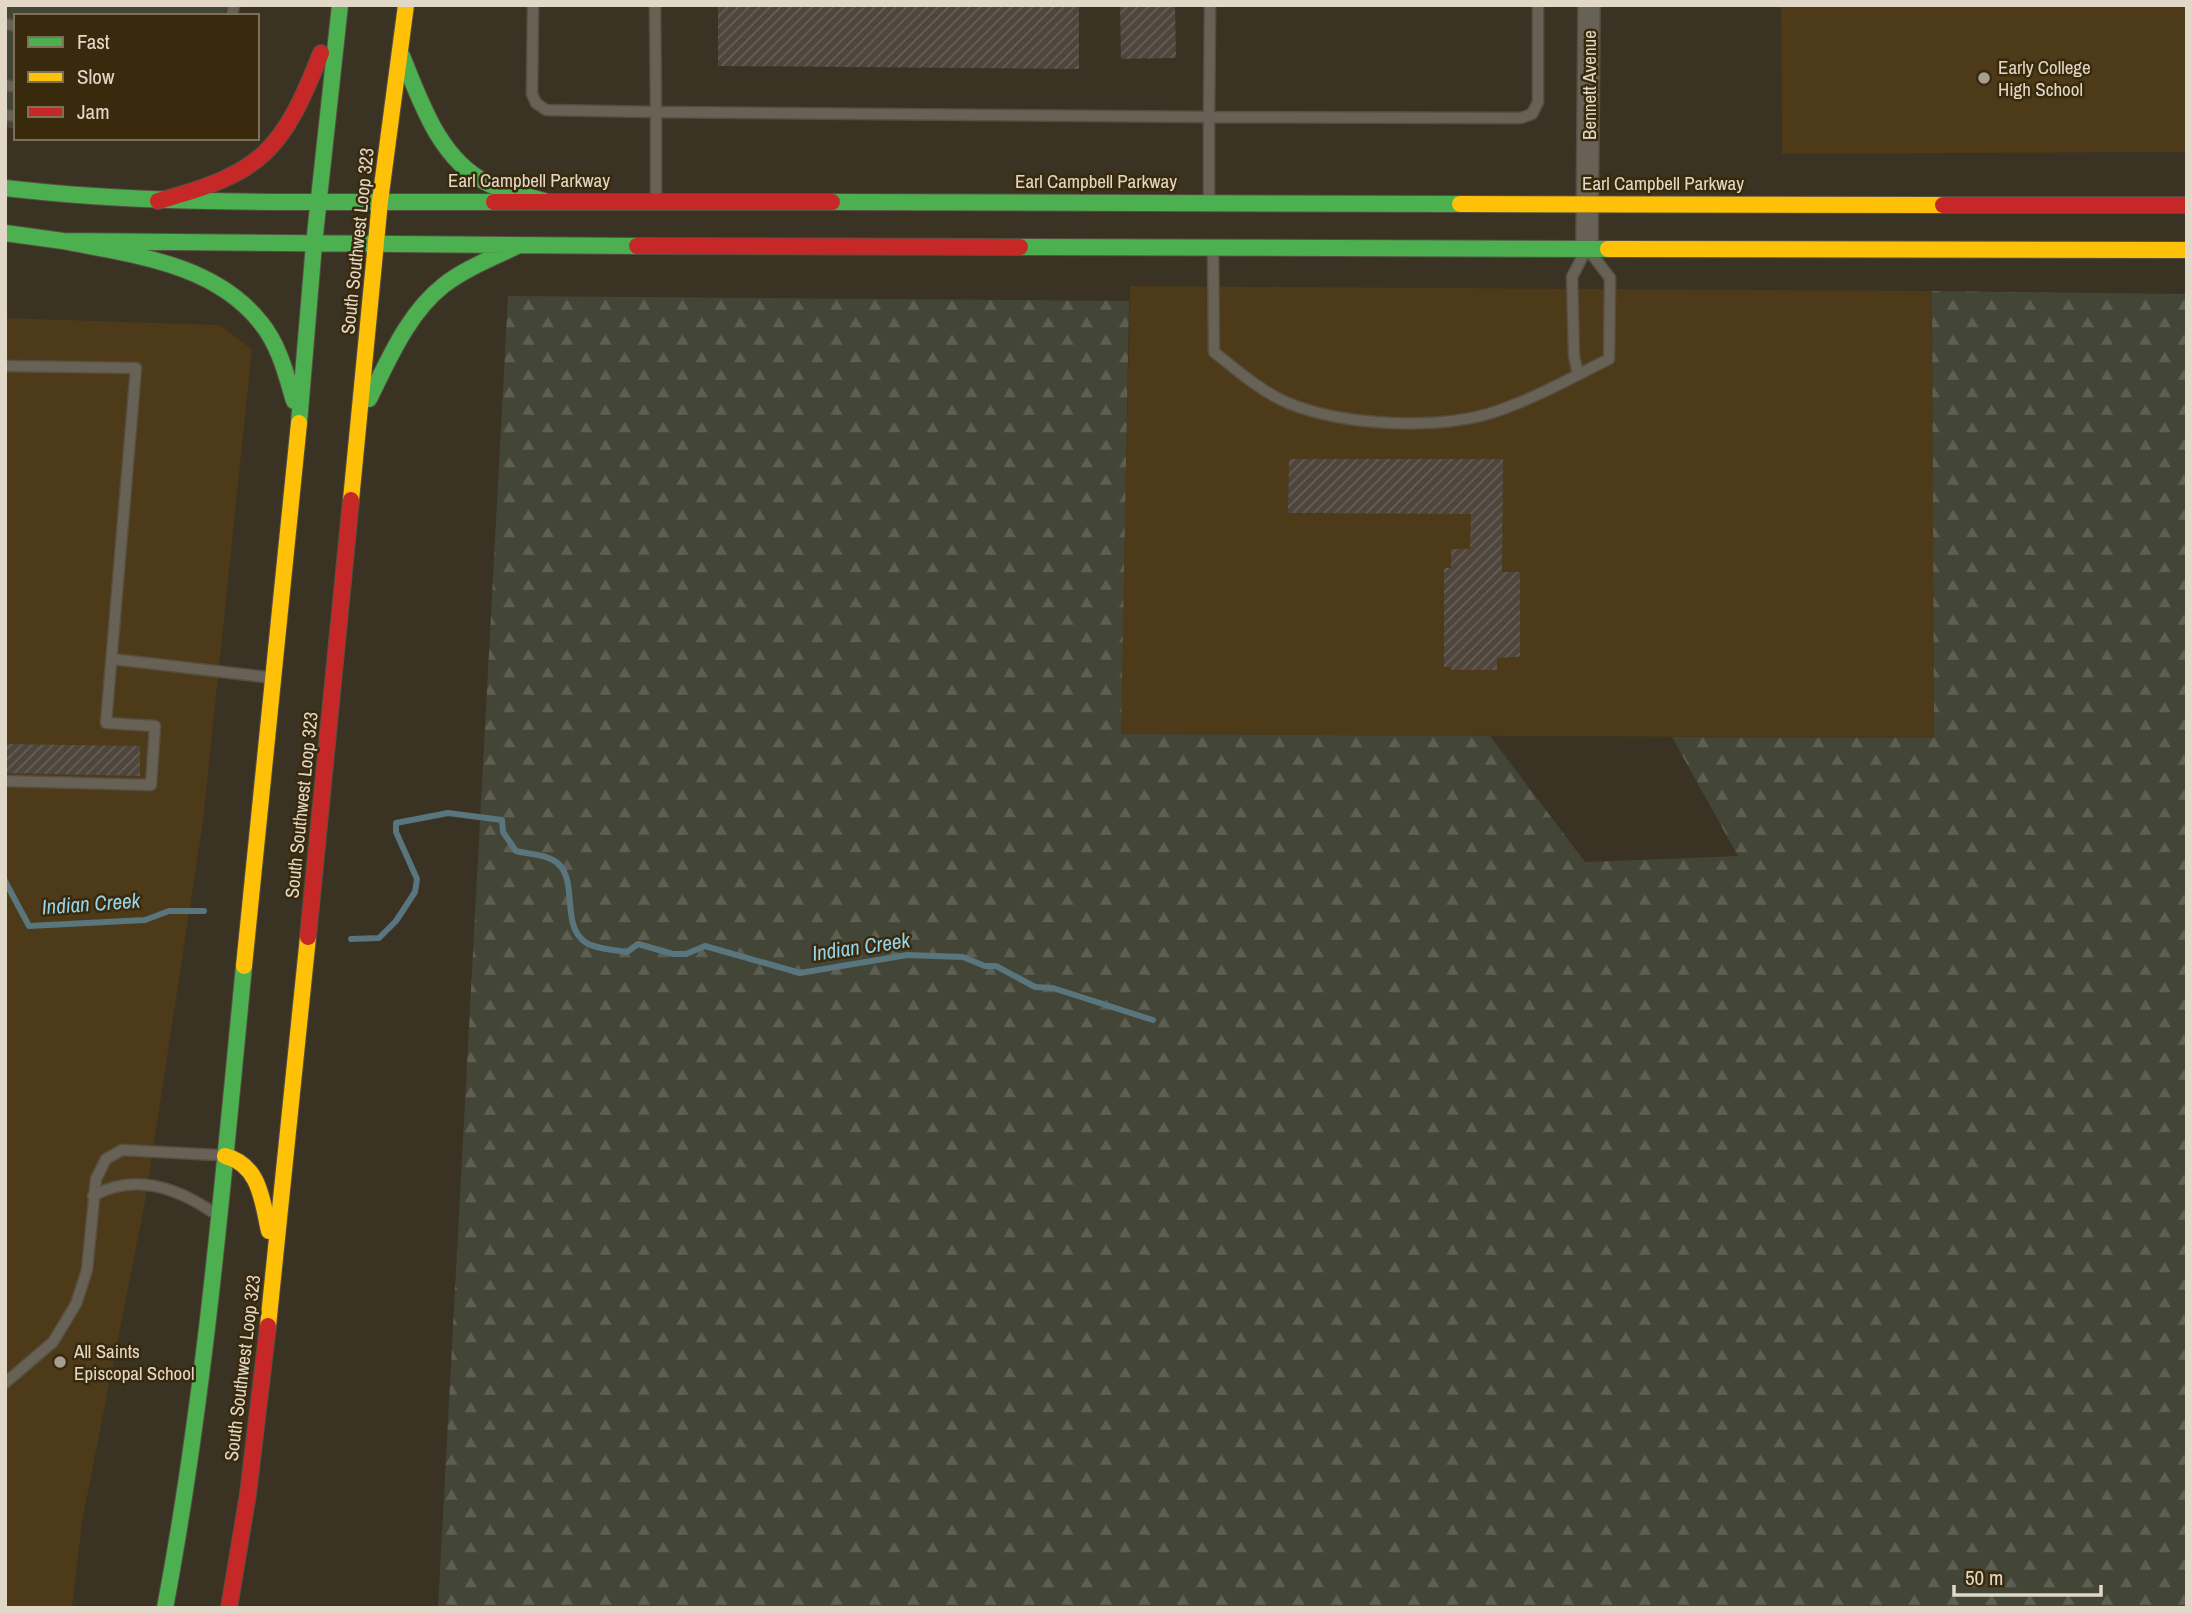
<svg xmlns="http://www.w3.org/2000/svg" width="2192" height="1613" font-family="'Archivo Narrow',sans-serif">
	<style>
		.built { fill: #4c3a18 }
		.green { fill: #434536 }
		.forest { fill: url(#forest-firs) }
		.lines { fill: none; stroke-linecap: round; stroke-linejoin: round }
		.stream { stroke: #59757e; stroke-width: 6 }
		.building { fill: url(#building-hatch) }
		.lane-casing { stroke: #564f41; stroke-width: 13 }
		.street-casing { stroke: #564f41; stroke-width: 24 }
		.fast-casing { stroke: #564f41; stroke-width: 18 }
		.slow-casing { stroke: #564f41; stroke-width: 18 }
		.jam-casing { stroke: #564f41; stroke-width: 18 }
		.lane { stroke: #676156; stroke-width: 10 }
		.street { stroke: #676156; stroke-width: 21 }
		.fast { stroke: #4caf50; stroke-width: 16 }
		.slow { stroke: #ffc107; stroke-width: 16 }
		.jam { stroke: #c62828; stroke-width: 16 }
		.poi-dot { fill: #a79e8d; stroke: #3a2a0d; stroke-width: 2.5 }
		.labels { text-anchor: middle; stroke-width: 5; stroke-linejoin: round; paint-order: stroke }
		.poi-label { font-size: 19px; fill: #e2d8c7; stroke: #3a2a0d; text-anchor: start }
		.street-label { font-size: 19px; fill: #e2d8c7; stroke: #3a2a0d }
		.water-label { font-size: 21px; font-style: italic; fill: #95d4ea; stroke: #3a2a0d }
	</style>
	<defs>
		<pattern id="forest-firs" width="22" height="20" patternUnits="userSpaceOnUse" patternTransform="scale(1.75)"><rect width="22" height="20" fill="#434536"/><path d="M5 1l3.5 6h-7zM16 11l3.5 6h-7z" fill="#5e5f52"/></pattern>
		<pattern id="building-hatch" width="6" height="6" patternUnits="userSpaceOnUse" patternTransform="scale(1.75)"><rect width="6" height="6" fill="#4e453c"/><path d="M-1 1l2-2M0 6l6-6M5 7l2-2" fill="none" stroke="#675f57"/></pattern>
	</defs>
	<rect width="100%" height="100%" fill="#3a3222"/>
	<path class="built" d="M1781 5H2187V152L1782 154Z
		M1130 286 1932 291 1934 738 1120 734Z
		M5 318 220 325 252 349 203 822 145 1202 82 1522 72 1608H5Z"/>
	<path class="green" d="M5 5H227L224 16H16V129L5 127Z"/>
	<path class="forest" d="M1932 291 2187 294V1608H438L508 296 1129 301 1121 734 1490 736 1585 862 1738 856 1672 737 1934 738Z"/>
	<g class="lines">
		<path class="stream" d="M5 881 29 926 145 920 169 911H204
			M351 939 379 938 396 921 415 892 417 879 396 832V823L448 813 502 820 503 832 516 851C527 854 543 854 553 860 581 875 559 924 585 942 595 949 615 950 627 952L638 944 673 954H686L705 946 800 973 907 955 963 957 985 966H996L1035 987 1053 988 1153 1020"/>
	</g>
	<path class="building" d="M718 5H1079V69L718 66Z
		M1120 5H1175L1176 58 1121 59Z
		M1289 459H1503L1502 572H1520V657L1497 658V670H1451L1452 667H1444V568H1451V549H1470L1471 514 1288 513Z
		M5 744 140 746V776L5 773Z"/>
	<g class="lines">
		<g class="lane-casing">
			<path id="lane" d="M533 5 532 94 536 103 546 110 656 112 655 5
				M1210 5 1209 117 1521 118 1532 114 1538 102V5
				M232 16 234 5
				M5 24 16 26
				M5 85 16 87
				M5 115 16 116
				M656 200V112L1209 117V200
				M1213 249 1214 352C1237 370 1260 391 1288 403 1342 425 1431 430 1488 414 1530 401 1569 379 1609 359L1610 278 1587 248 1572 277 1574 356 1578 374
				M5 366 136 368 106 723 155 726 151 785 5 781
				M112 659 266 677
				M93 1196C133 1173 175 1187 211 1211
				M5 1383 53 1342 76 1304 87 1270 96 1179 106 1159 122 1150 217 1155"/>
		</g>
		<g class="street-casing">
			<path id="street" d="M1587 248 1589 5"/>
		</g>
		<g class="fast-casing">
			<path id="fast" d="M402 56C421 102 439 159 487 183 505 192 525 195 544 201
				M5 188C167 207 331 201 494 202
				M832 202 1460 204
				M5 233 63 241 637 246
				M63 241C132 255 214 263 261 323 279 345 286 374 294 401
				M1020 247 1608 249
				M369 399C389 359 408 313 444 285 466 268 493 258 517 246
				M299 423 314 244 340 5
				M165 1608C205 1396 223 1180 244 966"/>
		</g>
		<g class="slow-casing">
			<path id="slow" d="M1460 204 1943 205
				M1608 249 2187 250
				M351 500 380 201 406 5
				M244 966 299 423
				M225 1156C260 1165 262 1200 269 1231
				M268 1326 308 937"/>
		</g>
		<g class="jam-casing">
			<path id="jam" d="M158 201C262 173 282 152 321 53
				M494 202H832
				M1943 205H2187
				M637 246 1020 247
				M308 937 351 500
				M229 1608 248 1494 268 1326"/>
		</g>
		<use href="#lane" class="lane"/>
		<use href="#street" class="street"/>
		<use href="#fast" class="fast"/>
		<use href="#slow" class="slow"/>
		<use href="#jam" class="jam"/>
	</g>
	<g class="poi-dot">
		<circle cx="1984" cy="78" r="7"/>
		<circle cx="60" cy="1362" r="7"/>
	</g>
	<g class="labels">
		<g class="poi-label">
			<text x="1998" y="74">Early College<tspan x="1998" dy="22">High School</tspan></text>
			<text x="74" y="1358">All Saints<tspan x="74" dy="22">Episcopal School</tspan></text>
		</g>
		<g class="street-label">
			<text transform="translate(1589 85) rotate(-90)" y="7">Bennett Avenue</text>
			<text x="529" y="187">Earl Campbell Parkway</text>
			<text x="1096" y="188">Earl Campbell Parkway</text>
			<text x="1663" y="190">Earl Campbell Parkway</text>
			<text transform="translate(357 241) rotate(-84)" y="7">South Southwest Loop 323</text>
			<text transform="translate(301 805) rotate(-84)" y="7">South Southwest Loop 323</text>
			<text transform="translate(242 1368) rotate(-83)" y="7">South Southwest Loop 323</text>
		</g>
		<g class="water-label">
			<text transform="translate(91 904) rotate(-4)" y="7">Indian Creek</text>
			<text transform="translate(861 947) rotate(-8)" y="7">Indian Creek</text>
		</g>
	</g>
	<rect width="2192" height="1613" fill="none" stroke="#e2d8c7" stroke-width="14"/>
	<rect x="14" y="14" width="245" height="126" fill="#3a2a0d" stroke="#7d7057" stroke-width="2"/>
	<rect x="28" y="37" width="35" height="10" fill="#4caf50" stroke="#7d7057" stroke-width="2"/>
	<text x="77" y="49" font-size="21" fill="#e2d8c7">Fast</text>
	<rect x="28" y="72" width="35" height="10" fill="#ffc107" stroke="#7d7057" stroke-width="2"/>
	<text x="77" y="84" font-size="21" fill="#e2d8c7">Slow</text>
	<rect x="28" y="107" width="35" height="10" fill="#c62828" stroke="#7d7057" stroke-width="2"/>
	<text x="77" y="119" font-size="21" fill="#e2d8c7">Jam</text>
	<path d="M1954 1585v10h147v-10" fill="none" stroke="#e2d8c7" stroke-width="3.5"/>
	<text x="1965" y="1585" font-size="21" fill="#e2d8c7" stroke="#3a2a0d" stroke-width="5" paint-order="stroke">50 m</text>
</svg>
